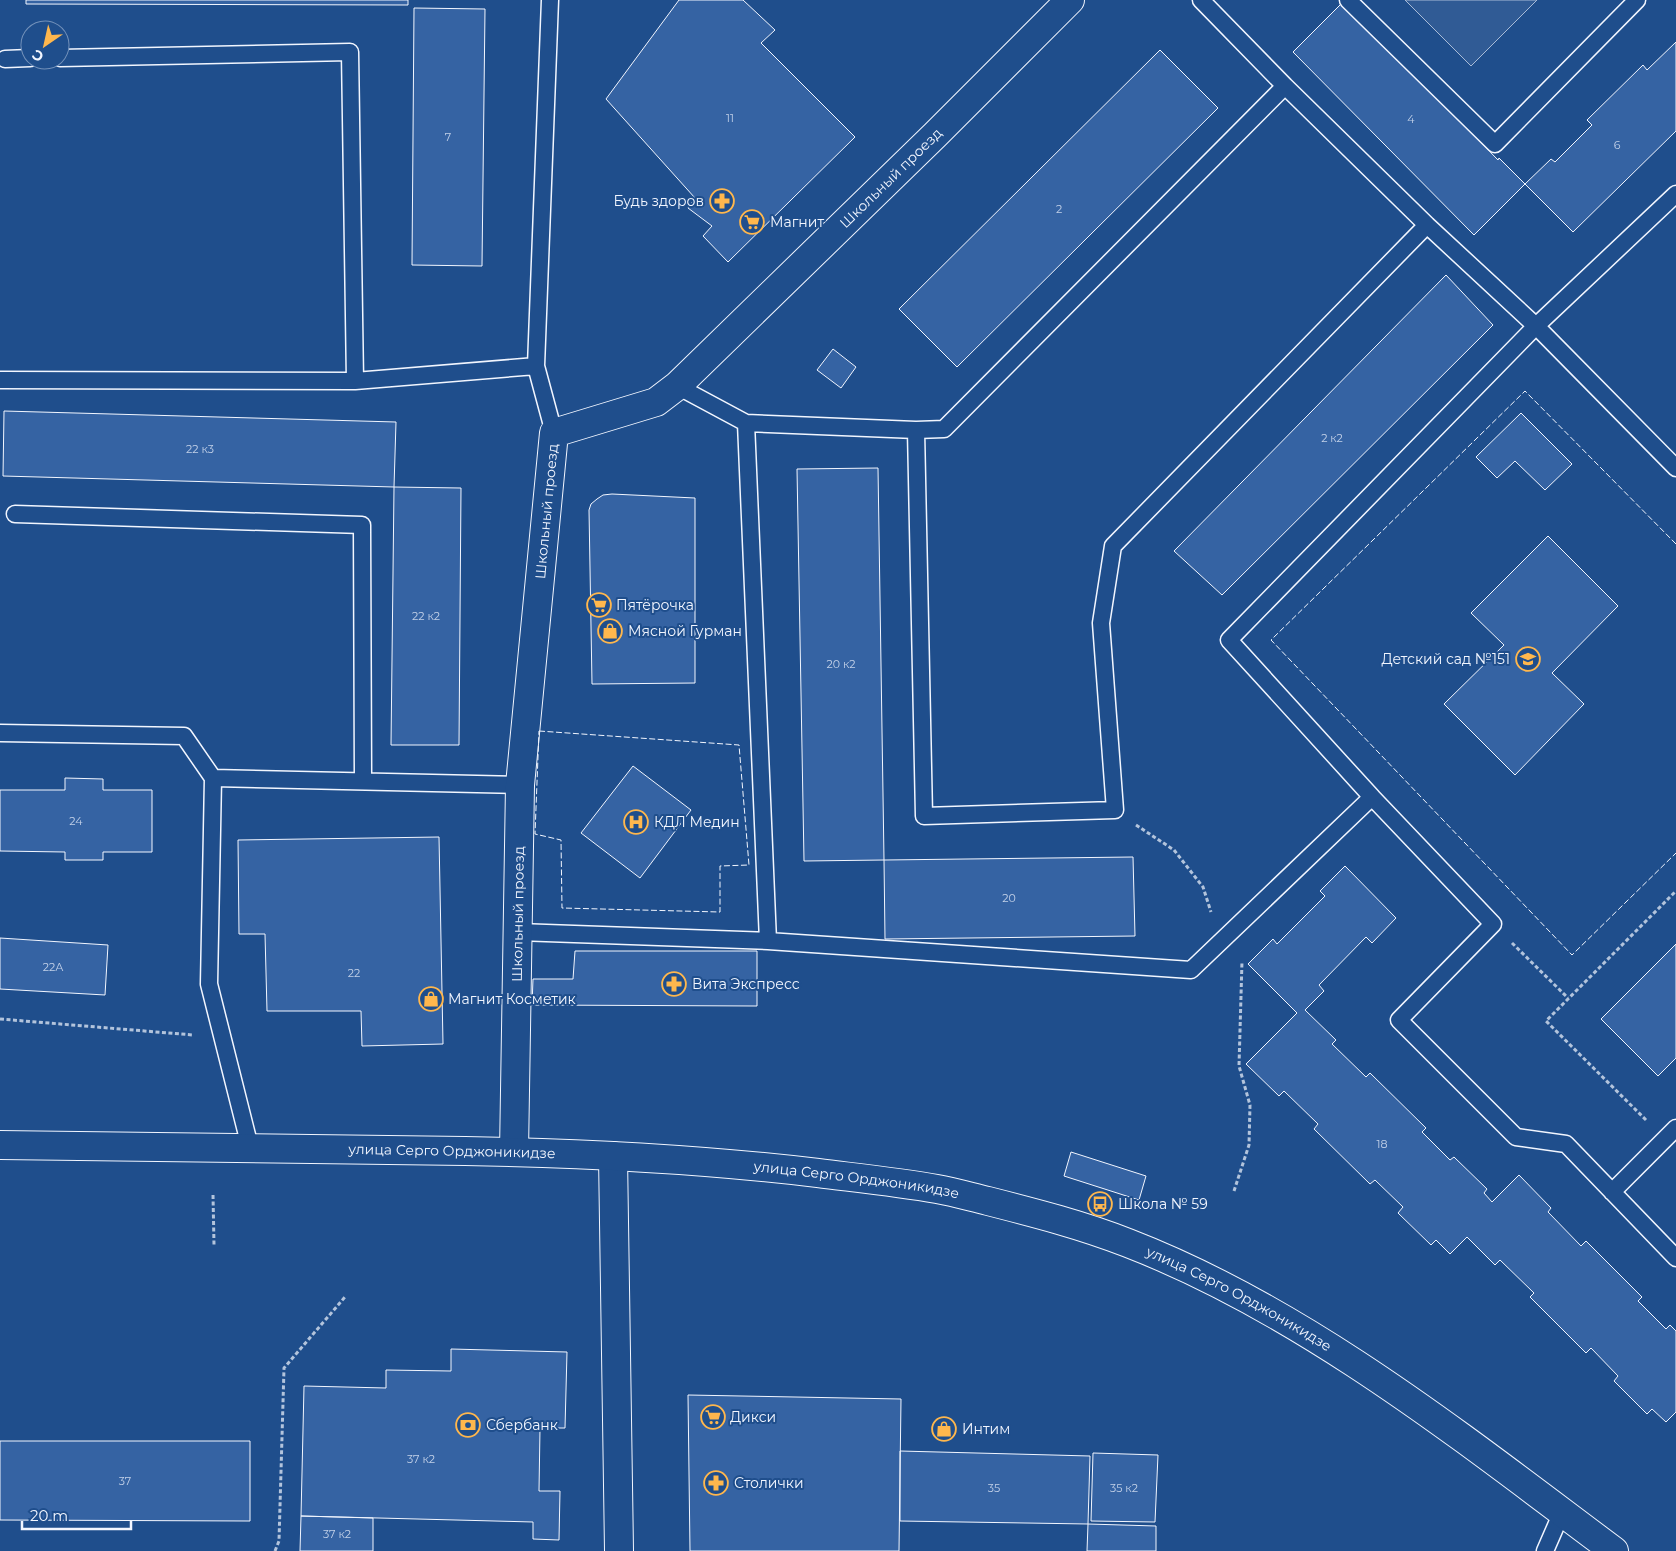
<svg xmlns="http://www.w3.org/2000/svg" width="1676" height="1551" font-family="Montserrat,sans-serif">
	<style>
		.green { fill: #305b95; stroke: #a8bbd7 }
		.building { fill: #3563a3; stroke: #f2f6ff }
		.lines { fill: none; stroke-linecap: round; stroke-linejoin: round }
		.lane-casing { stroke: #f2f6ff; stroke-width: 19 }
		.street-casing { stroke: #f2f6ff; stroke-width: 30 }
		.secondary-casing { stroke: #f2f6ff; stroke-width: 30 }
		.path { stroke: #b3c4dc; stroke-width: 3; stroke-dasharray: 4 2.5; stroke-linecap: butt }
		.lane { stroke: #1f4e8c; stroke-width: 16 }
		.street { stroke: #1f4e8c; stroke-width: 28 }
		.secondary { stroke: #1f4e8c; stroke-width: 28 }
		.fence { stroke: #f2f6ff; stroke-width: 1; stroke-dasharray: 6 2.5; stroke-linecap: butt }
		.labels { text-anchor: middle; stroke-width: 4; stroke-linejoin: round; paint-order: stroke }
		.number-label { font-size: 11px; fill: #c3d1e8 }
		.street-label { font-size: 14px; fill: #f2f6ff; stroke: #1f4e8c }
		.poi-label { font-size: 14px; fill: #f2f6ff; stroke: #1f4e8c; text-anchor: start }
	</style>
	<rect width="100%" height="100%" fill="#1f4e8c"/>
	<path class="green" d="M1405 0H1537L1471 66Z"/>
	<path class="building" d="M26 0H408V5L26 4Z
		M679 0H743L775 30 761 43 855 137 728 262 703 236 712 226 688 208 695 198 606 99Z
		M1345 0 1465 117 1460 121 1498 160 1499 158 1525 184 1474 235 1293 52Z
		M414 8 485 9 482 266 412 265Z
		M1676 42V131L1573 232 1525 184 1551 159 1555 162 1592 125 1587 120 1643 65 1647 70Z
		M1160 50 1218 108 957 367 899 309Z
		M1446 275 1493 325 1222 595 1174 551Z
		M833 349 856 367 841 388 817 370Z
		M4 411 396 422 394 487 3 476Z
		M1521 413 1572 464 1545 490 1515 461 1497 478 1476 457Z
		M878 468 884 860 804 861 797 469Z
		M394 487 461 488 459 745H391Z
		M612 494 695 498V683L592 684 589 510 591 504 597 499 603 495Z
		M1548 536 1618 606 1552 673 1584 704 1515 775 1444 704 1504 645 1471 613Z
		M633 766 691 810 640 878 581 833Z
		M65 778 103 779V790H152V852H103V860H65V852L0 851V790H65Z
		M439 837 443 1044 362 1046 361 1011H267L265 934H239L238 840Z
		M1133 857 1135 936 885 939 884 860Z
		M1345 866 1396 918 1372 943 1366 937 1319 985 1324 991 1305 1010 1336 1040 1332 1044 1366 1077 1370 1073 1426 1128 1422 1132 1450 1160 1454 1157 1487 1189 1484 1193 1492 1202 1519 1175 1551 1208 1548 1212 1581 1246 1586 1241 1642 1297 1638 1301 1666 1329 1670 1325 1676 1331V1412L1666 1422 1652 1409 1647 1414 1614 1381 1618 1376 1591 1348 1586 1353 1530 1297 1534 1293 1500 1260 1495 1265 1467 1237 1450 1254 1436 1240 1431 1245 1398 1213 1403 1207 1375 1180 1370 1184 1314 1129 1318 1124 1284 1091 1279 1096 1246 1064 1297 1013 1248 964 1273 939 1277 944 1325 896 1320 891Z
		M0 938 108 945 105 995 0 989Z
		M1676 944V1058L1658 1076 1601 1019Z
		M575 951H757V1006L532 1005 533 979H573Z
		M1071 1152 1146 1176 1139 1200 1064 1176Z
		M451 1349 567 1352 565 1428H540L539 1491H560L559 1540 533 1539V1522L301 1516 304 1386 386 1388V1370L451 1371Z
		M688 1395 901 1399 899 1551H690Z
		M0 1441H250V1521L0 1520Z
		M900 1451 1090 1456 1088 1524 900 1521Z
		M1093 1453 1158 1455 1155 1522 1091 1521Z
		M301 1516 373 1518V1551H300Z
		M1088 1524 1156 1526V1551H1087Z"/>
	<g class="lines">
		<g class="lane-casing">
			<path id="lane" d="M550 0 536 366 554 433
				M1201 0 1285 86 1427 225 1536 326 1676 468
				M1348 0 1495 144 1637 0
				M60 58 350 52 355 381
				M5 59 30 58
				M0 380 355 381 536 366
				M677 386 746 423
				M916 430 924 816 1115 810 1101 623 1113 546 1427 225
				M15 514 362 525 363 781
				M0 733 184 736 213 778 209 984 250 1147
				M213 778 520 785
				M1372 797 1493 924 1399 1020 1516 1137 1566 1144 1676 1258
				M518 932 768 941 1191 970 1372 797 1229 640 1536 326 1676 194
				M768 941 746 423 916 430 944 429 1285 86
				M1612 1192 1676 1128
				M1545 1551 1562 1512"/>
		</g>
		<g class="street-casing">
			<g id="street">
				<path id="s1" d="M514 1152 520 785 554 433 656 402 677 386 935 135 1070 0"/>
				<path d="M613 1156 619 1551"/>
			</g>
		</g>
		<g class="secondary-casing">
			<g id="secondary">
				<path id="s2" d="M0 1145C155 1146 310 1148 465 1151 583 1153 701 1159 818 1173 858 1178 898 1182 937 1189 954 1192 971 1197 988 1201 1035 1213 1082 1225 1128 1243 1304 1311 1464 1439 1614 1551"/>
			</g>
		</g>
		<path class="path" d="M1136 825 1174 850 1203 887 1211 912
			M1512 943 1568 998
			M0 1019 193 1035
			M1646 1120 1546 1021 1676 891
			M1234 1191 1249 1145 1250 1105 1239 1066 1242 961
			M213 1195 214 1245
			M275 1551 279 1541 284 1368 345 1297"/>
		<use href="#lane" class="lane"/>
		<use href="#street" class="street"/>
		<use href="#secondary" class="secondary"/>
		<path class="fence" d="M1676 544 1525 391 1271 640 1572 955 1676 853
			M539 731 739 745 749 865 720 866V912L562 908 561 840 535 834Z"/>
	</g>
	<defs>
		<g id="pharmacy-ring" transform="scale(1.25)"><circle r="9.5" fill="#1f4e8c" stroke="#ffb74d" stroke-width="1.5"/><path d="M-2-6h4v4h4v4h-4v4h-4v-4h-4v-4h4Z" fill="#ffb74d"/></g>
		<g id="supermarket-ring" transform="scale(1.25)"><circle r="9.5" fill="#1f4e8c" stroke="#ffb74d" stroke-width="1.5"/><path d="M-6-5.5h2.5l.6 2H6L4.5 2H-2.5L-4.4-4H-6ZM-1.5 3.2a1.3 1.3 0 1 0 .1 0ZM3 3.2a1.3 1.3 0 1 0 .1 0Z" fill="#ffb74d"/></g>
		<g id="shop-ring" transform="scale(1.25)"><circle r="9.5" fill="#1f4e8c" stroke="#ffb74d" stroke-width="1.5"/><path d="M-5-2.5h2.3a2.7 3.5 0 0 1 5.4 0H5L5.5 6h-11ZM-1.5-2.5h3a1.5 2.3 0 0 0-3 0Z" fill="#ffb74d"/></g>
		<g id="school-ring" transform="scale(1.25)"><circle r="9.5" fill="#1f4e8c" stroke="#ffb74d" stroke-width="1.5"/><path d="M0-5L7-2L0 1L-7-2ZM-4 1L0 2.5L4 1V4Q0 6-4 4Z" fill="#ffb74d"/></g>
		<g id="hospital-ring" transform="scale(1.25)"><circle r="9.5" fill="#1f4e8c" stroke="#ffb74d" stroke-width="1.5"/><path d="M-5-5h3v3.5h4V-5h3V5h-3V1.5h-4V5h-3Z" fill="#ffb74d"/></g>
		<g id="bus-ring" transform="scale(1.25)"><circle r="9.5" fill="#1f4e8c" stroke="#ffb74d" stroke-width="1.5"/><path d="M-5-6H5V4H4V6H2V4H-2V6H-4V4H-5ZM-3.5-4V0h7V-4ZM-3.5 1.2v1.5H-2V1.2ZM2 1.2v1.5H3.5V1.2Z" fill="#ffb74d"/></g>
		<g id="bank-ring" transform="scale(1.25)"><circle r="9.5" fill="#1f4e8c" stroke="#ffb74d" stroke-width="1.5"/><path d="M-6-4H6V4H-6ZM0-2.3a2.3 2.3 0 1 0 0 4.6a2.3 2.3 0 1 0 0-4.6Z" fill="#ffb74d"/></g>
	</defs>
	<g fill-rule="evenodd">
		<use href="#pharmacy-ring" x="722" y="201"/>
		<use href="#supermarket-ring" x="752" y="222"/>
		<use href="#supermarket-ring" x="599" y="605"/>
		<use href="#shop-ring" x="610" y="631"/>
		<use href="#school-ring" x="1528" y="659"/>
		<use href="#hospital-ring" x="636" y="822"/>
		<use href="#pharmacy-ring" x="674" y="984"/>
		<use href="#shop-ring" x="431" y="999"/>
		<use href="#bus-ring" x="1100" y="1204"/>
		<use href="#supermarket-ring" x="713" y="1417"/>
		<use href="#bank-ring" x="468" y="1425"/>
		<use href="#shop-ring" x="944" y="1429"/>
		<use href="#pharmacy-ring" x="716" y="1483"/>
	</g>
	<g class="labels">
		<g class="number-label">
			<text x="730" y="122">11</text>
			<text x="1411" y="123">4</text>
			<text x="448" y="141">7</text>
			<text x="1617" y="149">6</text>
			<text x="1059" y="213">2</text>
			<text x="1332" y="442">2 к2</text>
			<text x="200" y="453">22 к3</text>
			<text x="426" y="620">22 к2</text>
			<text x="841" y="668">20 к2</text>
			<text x="76" y="825">24</text>
			<text x="1009" y="902">20</text>
			<text x="53" y="971">22А</text>
			<text x="354" y="977">22</text>
			<text x="1382" y="1148">18</text>
			<text x="421" y="1463">37 к2</text>
			<text x="125" y="1485">37</text>
			<text x="994" y="1492">35</text>
			<text x="1124" y="1492">35 к2</text>
			<text x="337" y="1538">37 к2</text>
		</g>
		<g class="street-label">
			<text dy="5" stroke="none"><textPath href="#s1" startOffset="1152">Школьный проезд</textPath></text>
			<text dy="5" stroke="none"><textPath href="#s1" startOffset="642">Школьный проезд</textPath></text>
			<text dy="5" stroke="none"><textPath href="#s1" startOffset="238">Школьный проезд</textPath></text>
			<text dy="5" stroke="none"><textPath href="#s2" startOffset="452">улица Серго Орджоникидзе</textPath></text>
			<text dy="5" stroke="none"><textPath href="#s2" startOffset="858">улица Серго Орджоникидзе</textPath></text>
			<text dy="5" stroke="none"><textPath href="#s2" startOffset="1262">улица Серго Орджоникидзе</textPath></text>
		</g>
		<g class="poi-label">
			<text x="704" y="206" text-anchor="end">Будь здоров</text>
			<text x="770" y="227">Магнит</text>
			<text x="616" y="610">Пятёрочка</text>
			<text x="628" y="636">Мясной Гурман</text>
			<text x="1510" y="664" text-anchor="end">Детский сад №151</text>
			<text x="654" y="827">КДЛ Медин</text>
			<text x="692" y="989">Вита Экспресс</text>
			<text x="448" y="1004">Магнит Косметик</text>
			<text x="1118" y="1209">Школа № 59</text>
			<text x="730" y="1422">Дикси</text>
			<text x="486" y="1430">Сбербанк</text>
			<text x="962" y="1434">Интим</text>
			<text x="734" y="1488">Столички</text>
		</g>
	</g>
	<g transform="translate(45 45) rotate(214)"><circle r="24" fill="#1f4e8c" stroke="#7391ba"/>
	<path d="M0-4L9 19L0 12L-9 19Z" fill="#ffb74d"/>
	<text y="-8" font-size="14" font-weight="bold" text-anchor="middle" fill="#f2f6ff">С</text>
	</g>
	<path d="M22 1521v8h109v-8" fill="none" stroke="#f2f6ff" stroke-width="2.5"/>
	<text x="30" y="1521" font-size="15" fill="#f2f6ff" stroke="#1f4e8c" stroke-width="4" paint-order="stroke">20 m</text>
</svg>
